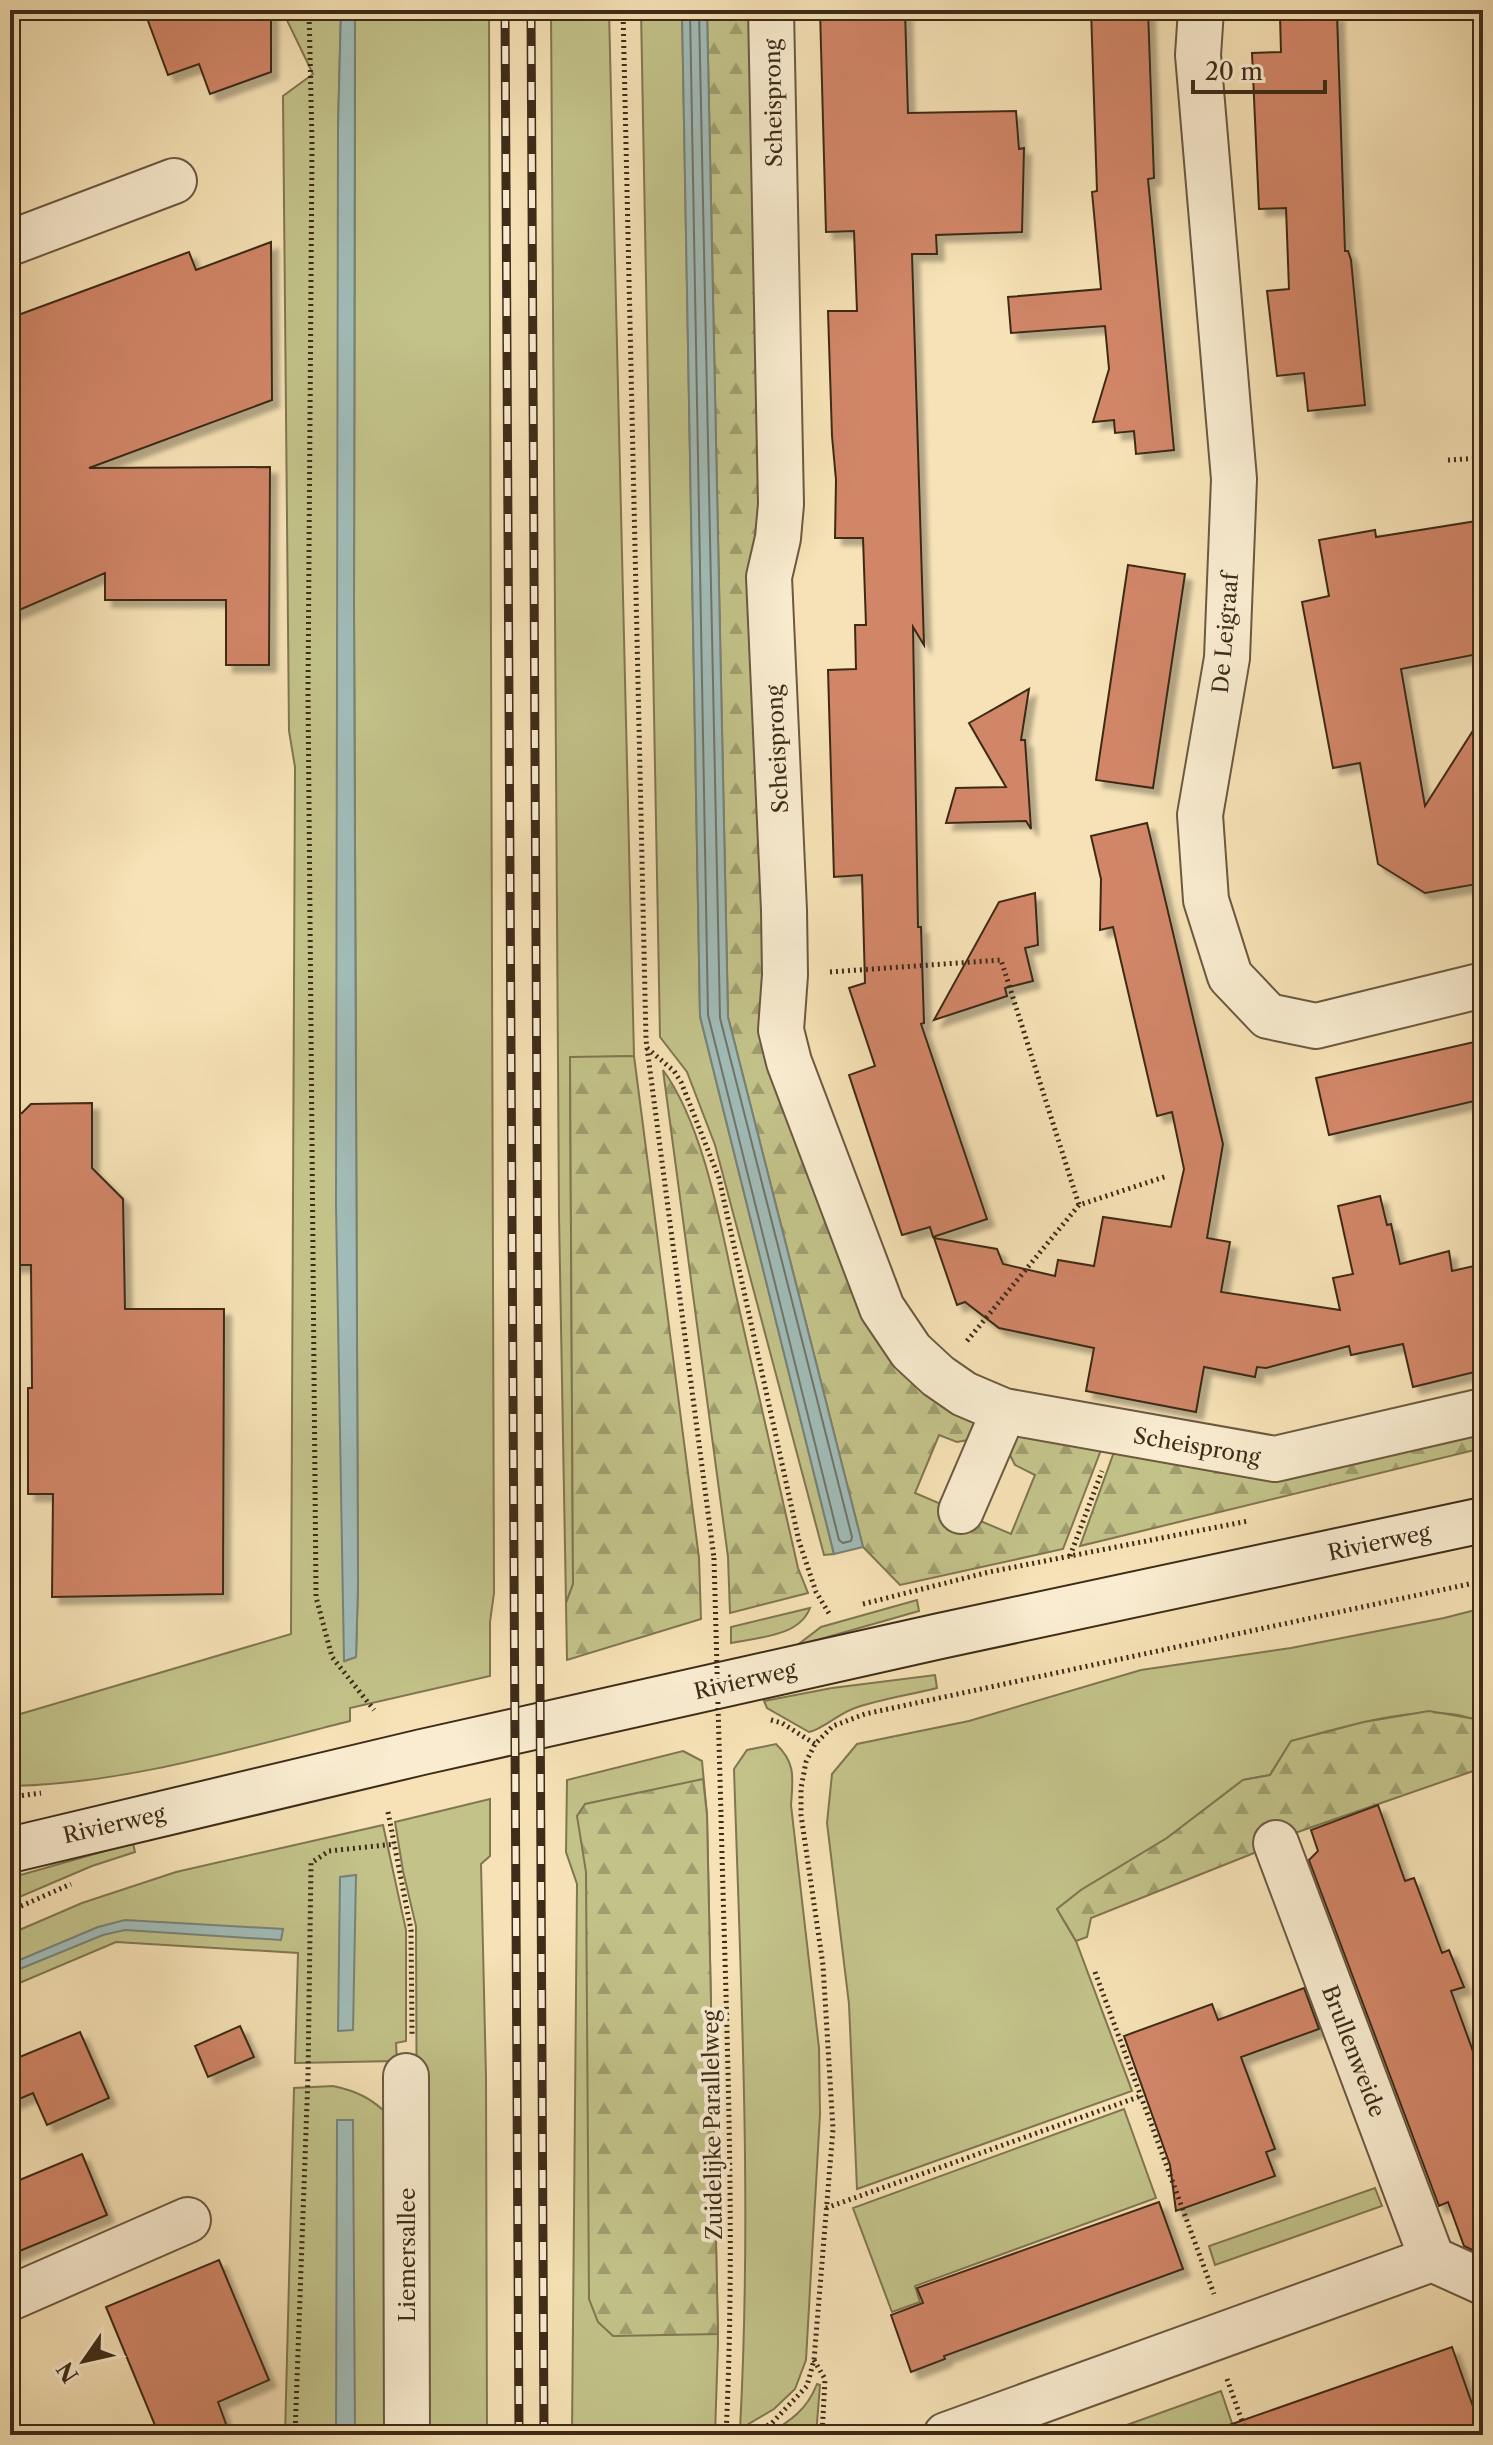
<svg xmlns="http://www.w3.org/2000/svg" width="1493" height="2445" font-family="'Libre Caslon Text',serif">
	<style>
		.green { fill: #c2c289; stroke: #807651; stroke-width: 2 }
		.forest { fill: url(#forest-firs); stroke: #807651; stroke-width: 2 }
		.water { fill: #a1bcb8; stroke: #798278; stroke-width: 2 }
		.lines { fill: none; stroke-linecap: round; stroke-linejoin: round }
		.shore { stroke: #707468; stroke-width: 2 }
		.building { fill: #d18667; stroke: #3e2b19; stroke-width: 2; filter: url(#shadow) }
		.street-casing { stroke: #6c5940; stroke-width: 48 }
		.secondary-casing { stroke: #3e2b19; stroke-width: 48 }
		.path { stroke: #3e2b19; stroke-width: 5; stroke-dasharray: 2 4; stroke-linecap: butt }
		.street { stroke: #f9ecd0; stroke-width: 44 }
		.secondary { stroke: #f9ecd0; stroke-width: 44 }
		.rail-casing { stroke: #3e2b19; stroke-width: 9 }
		.rail { stroke: #f9ecd0; stroke-width: 6; stroke-dasharray: 18; stroke-linecap: butt }
		.path-bridge { stroke: #3e2b19; stroke-width: 5; stroke-dasharray: 2 4; stroke-linecap: butt }
		.labels { text-anchor: middle; stroke-width: 8; stroke-linejoin: round; paint-order: stroke }
		.street-label { font-size: 22px; fill: #3e2b19; stroke: #f9ecd0 }
	</style>
	<defs>
		<pattern id="forest-firs" width="22" height="20" patternUnits="userSpaceOnUse" patternTransform="scale(2)"><rect width="22" height="20" fill="#c2c289"/><path d="M5 1l3.5 6h-7zM16 11l3.5 6h-7z" fill="#9f9e6f"/></pattern>
		<filter id="shadow"><feDropShadow dx="7" dy="7" stdDeviation="2" flood-color="#0004"/></filter>
	</defs>
	<rect width="100%" height="100%" fill="#f6e2b6"/>
	<filter id="stains"><feTurbulence type="fractalNoise" baseFrequency=".0025" numOctaves="4"/><feColorMatrix values="0 0 0 0 .2 0 0 0 0 .09 0 0 0 0 .02 0 0 0 .5 -.17"/></filter>
	<radialGradient id="worn" r=".72"><stop offset=".6" stop-color="#630" stop-opacity="0"/><stop offset="1" stop-color="#630" stop-opacity=".3"/></radialGradient>
	<path class="green" d="M282 10H341L338 128 345 1661 356 1657 358 1585 354 604 355 10H489L494 1593 490 1622V1676L350 1708V1721C239 1749 125 1784 10 1786V1717L291 1634 295 767 289 731 283 96 313 74Z
		M551 10H609L634 1056 570 1058 573 1584 566 1603 559 1215Z
		M641 10H682L700 1016 834 1554 824 1555 715 1145 687 1072 660 1037Z
		M917 1600 919 1611 796 1646 821 1627Z
		M810 1608C799 1637 758 1637 731 1643V1627Z
		M1483 1608V1724C1437 1696 1341 1728 1291 1741L1270 1775 1243 1780 1167 1838 1081 1890 1057 1909 1076 1941 1132 2091 857 2189 849 2004 827 1823 832 1774 857 1744 969 1721 1141 1670 1291 1648 1444 1618Z
		M935 1675 937 1688C910 1695 881 1699 855 1708 839 1713 822 1730 809 1732L767 1708 764 1701 832 1688Z
		M776 1744C796 1763 793 1778 791 1805L819 2048 820 2114 806 2360 795 2389 774 2409 740 2429C752 2209 741 1988 734 1769L747 1750Z
		M683 1751 702 1761 707 1815 718 2343 715 2435H572L577 1884 566 1852 567 1780Z
		M490 1799V1856L481 1864 486 2077 487 2435H418L416 1926 403 1871 395 1822Z
		M383 1825 406 1930V2041L396 2043 397 2061 295 2063 298 1953 116 1942 10 1987V1934L82 1903 176 1872Z
		M133 1843 135 1852 92 1866 10 1901V1878Z
		M333 2086C357 2091 373 2099 389 2116L397 2435H285L294 2088Z
		M1124 2109 1156 2198 915 2286 920 2302 892 2312 853 2208Z
		M1375 2188 1382 2206 1215 2265 1209 2246Z
		M817 2384 820 2385 816 2435H767C790 2421 807 2410 817 2384Z
		M1221 2391 1236 2435H1099Z"/>
	<path class="forest" d="M707 10H752L772 1048 860 1302 977 1422 968 1440 957 1442 939 1435 915 1493 1011 1534 1035 1475 1015 1465 1010 1455 1017 1434 1101 1450 1063 1549 900 1585 863 1547 728 1017Z
		M634 1056 699 1558 701 1619 567 1660 566 1603 573 1584 570 1057Z
		M663 1070C704 1126 721 1227 736 1295 757 1386 777 1477 798 1568L808 1593 730 1613 728 1557Z
		M1483 1429V1448L1080 1546 1114 1452Z
		M1429 1711 1475 1719 1483 1724V1775L1479 1769 1272 1841 1259 1851 1091 1918 1087 1937 1076 1941 1057 1909 1081 1890 1167 1838 1243 1780 1270 1775 1291 1741 1364 1722Z
		M703 1779 707 1815 718 2334 613 2336 598 2322 589 2299 586 1872 577 1816 585 1804Z"/>
	<path class="water" d="M341 10H355L354 604 358 1585 356 1657 344 1661 336 1206 338 128Z
		M682 10H707L728 1017 863 1547 834 1554 700 1016Z
		M356 1875 353 2030 338 2031 340 1877Z
		M125 1920 283 1929 281 1940 125 1930 103 1935 10 1973V1964L98 1927Z
		M337 2120H353L355 2435H336Z"/>
	<g class="lines">
		<path class="shore" d="M690 10 708 1015 839 1540 843 1543 851 1541 852 1537 720 1018 699 10"/>
	</g>
	<path class="building" d="M144 10H271V72L210 94 199 64 168 75Z
		M820 10H905L908 113 1016 111 1019 149 1024 148 1022 232 936 235 937 254H912L924 645 913 627 918 927H921L924 1023 921 1024 987 1219 933 1237 930 1227 902 1235 849 1075 875 1066 849 988 865 983 862 875 834 877 828 670 856 669 855 625H866L863 538H835L836 480 832 436 828 311H857L854 231 826 232Z
		M1091 10H1148L1154 178 1148 179 1174 450 1136 454 1134 431 1115 433 1114 420 1093 422 1109 369 1105 326 1011 333 1008 297 1101 289 1092 192 1097 191Z
		M1337 14 1345 251H1348L1351 260 1365 405 1308 411 1304 373 1277 376 1267 291 1289 289 1286 208 1259 209 1252 53 1281 52 1280 16Z
		M271 242 272 400 89 468 270 467 269 665H226V600H105V573L10 614V318L189 252 196 270Z
		M1483 520V653L1401 669 1425 806 1483 715V883L1425 893 1378 864 1360 763 1333 768 1302 602 1329 596 1319 540 1375 530 1376 537Z
		M1128 565 1185 574 1153 788 1096 780Z
		M1029 689 1021 740H1025L1031 829 1026 821 946 823 956 788 1006 787 969 723Z
		M1147 823 1223 1144 1207 1238 1230 1242 1221 1292 1340 1310 1333 1278 1353 1274 1338 1206 1380 1196 1387 1225 1391 1224 1400 1264 1449 1251 1452 1271 1483 1264V1370L1413 1387 1403 1344 1351 1355 1349 1346 1266 1368 1257 1367 1255 1377 1204 1367 1196 1412 1086 1391 1094 1348 999 1328 965 1302 957 1305 934 1238 997 1249 1003 1264 1055 1276 1058 1260 1094 1266 1103 1217 1171 1227 1184 1169 1172 1112 1157 1116 1113 927 1100 930 1101 879 1091 836Z
		M1035 893 1038 945 1025 948 1033 981 1005 988 1007 996 934 1020 999 902Z
		M1483 1040V1099L1329 1135 1316 1078Z
		M92 1103V1168L123 1199 125 1309H224L223 1594 52 1597 53 1494H28V1388H32L31 1265H10V1113H22L31 1104Z
		M1378 1805 1405 1881 1414 1878 1442 1953 1449 1950 1464 1987 1451 1991 1478 2065 1473 2067 1483 2089V2255L1464 2246 1448 2202 1439 2206 1309 1860 1318 1851 1311 1830Z
		M1304 1988 1319 2029 1241 2057 1275 2149 1266 2152 1275 2176 1176 2211 1170 2165 1124 2036 1212 2004 1218 2020Z
		M240 2026 254 2057 208 2077 195 2046Z
		M80 2032 109 2098 47 2125 33 2093 10 2103V2061Z
		M82 2154 107 2215 10 2255V2184Z
		M1159 2202 1183 2269 944 2356 945 2359 911 2372 891 2315 923 2303 917 2288Z
		M219 2260 269 2380 218 2402 230 2435H159L106 2307Z
		M1452 2347 1483 2435H1216L1215 2430Z"/>
	<g class="lines">
		<g class="street-casing">
			<path id="street" d="M771 10 781 504 778 538 769 577 784 910 785 975 781 1030 789 1062 882 1308 911 1351 938 1376 964 1394 1004 1411 1275 1459 1483 1411
				M1201 10 1198 55 1234 479 1227 658 1200 815 1206 900 1230 976 1268 1016 1316 1026 1483 985
				M10 243 174 181
				M961 1511 1004 1411
				M1276 1843 1432 2259 1483 2282
				M406 2076 407 2435
				M10 2298 188 2220
				M946 2435 1432 2259"/>
		</g>
		<g class="secondary-casing">
			<path id="secondary" d="M10 1850 422 1752 940 1636 1483 1520"/>
		</g>
		<path class="path" d="M309 10 312 143 308 692 316 1597 332 1657 374 1710
			M623 10 646 1040 714 1558
			M1448 460 1483 458
			M830 972 1001 960 1079 1205
			M647 1048 674 1071 681 1082 719 1178 799 1541 816 1592 830 1615
			M967 1341 1079 1205 1167 1176
			M1070 1556 1102 1471
			M863 1604 989 1572 1248 1521
			M771 1720 782 1723 815 1744
			M10 1797 41 1793
			M388 1812 411 1930 412 2035
			M721 1815C726 2021 736 2228 726 2435
			M10 1911 71 1884
			M1095 1972 1214 2294
			M826 2208 1141 2096
			M814 2360 825 2379 822 2435
			M1227 2379 1247 2435
			M295 2435 308 2076 311 1863 329 1851 395 1844
			M745 2435 771 2424 807 2386 814 2360 833 2129 823 1965 801 1815V1788L806 1762 815 1744 833 1726 865 1714 1483 1581"/>
		<use href="#street" class="street"/>
		<use href="#secondary" class="secondary"/>
		<g class="rail-casing">
			<path id="rail" d="M505 10 519 2435
				M531 10 544 2435"/>
		</g>
		<use href="#rail" class="rail"/>
		<path class="path-bridge" d="M714 1558 721 1815"/>
	</g>
	<g class="labels">
		<g class="street-label">
			<text transform="translate(773 103) rotate(-91)" y="8">Scheisprong</text>
			<text transform="translate(1225 633) rotate(-85)" y="8">De Leigraaf</text>
			<text transform="translate(777 749) rotate(-93)" y="8">Scheisprong</text>
			<text transform="translate(1197 1446) rotate(10)" y="8">Scheisprong</text>
			<text transform="translate(1379 1542) rotate(-12)" y="8">Rivierweg</text>
			<text transform="translate(745 1680) rotate(-13)" y="8">Rivierweg</text>
			<text transform="translate(114 1824) rotate(-13)" y="8">Rivierweg</text>
			<text transform="translate(1354 2051) rotate(69)" y="8">Brullenweide</text>
			<text transform="translate(712 2125) rotate(-91)" y="8">Zuidelijke Parallelweg</text>
			<text transform="translate(407 2255) rotate(-90)" y="8">Liemersallee</text>
		</g>
	</g>
	<rect width="1493" height="2445" fill="none" stroke="#f6e2b6" stroke-width="40"/>
	<rect x="12" y="12" width="1469" height="2421" fill="none" stroke="#3e2b19" stroke-width="4"/>
	<rect x="20" y="20" width="1453" height="2405" fill="none" stroke="#3e2b19" stroke-width="2"/>
	<g transform="translate(84 2361) rotate(236)" stroke="#f9ecd0" stroke-width="6" paint-order="stroke">
	<path d="M0-6L14 30L0 20L-14 30Z" fill="#3e2b19"/>
	<text y="-12" font-size="22" font-weight="bold" text-anchor="middle" fill="#3e2b19">N</text>
	</g>
	<path d="M1193 80v12h132v-12" fill="none" stroke="#3e2b19" stroke-width="4"/>
	<text x="1205" y="80" font-size="24" fill="#3e2b19" stroke="#f9ecd0" stroke-width="6" paint-order="stroke">20 m</text>
	<rect width="100%" height="100%" filter="url(#stains)"/>
	<rect width="100%" height="100%" fill="url(#worn)"/>
</svg>
